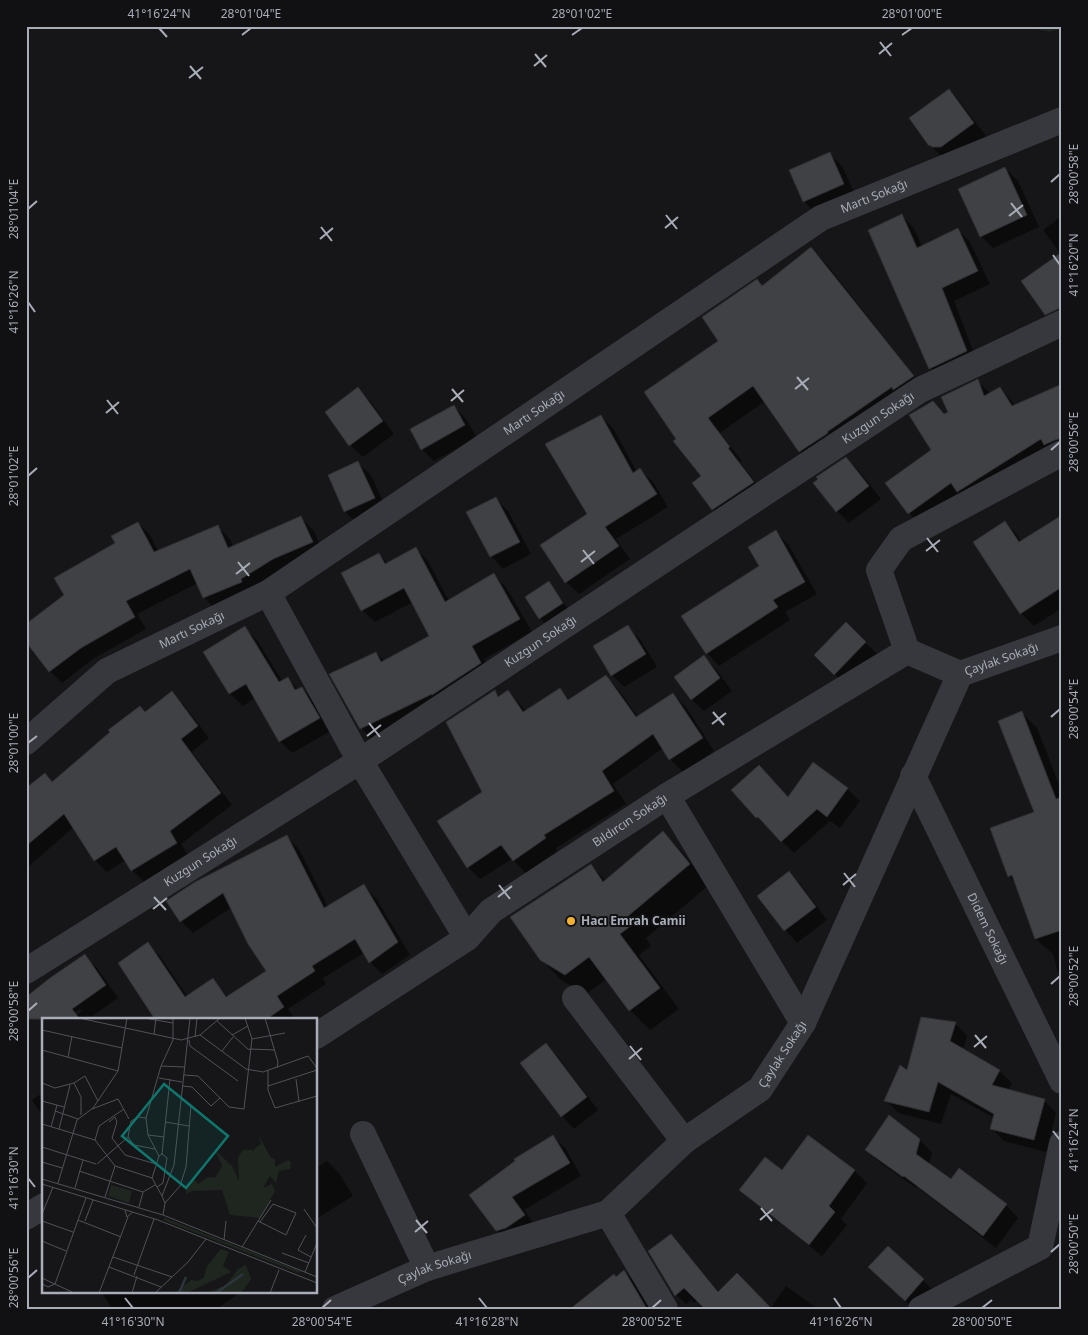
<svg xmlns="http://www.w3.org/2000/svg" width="1088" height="1335" font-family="'Noto Sans',sans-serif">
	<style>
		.green { fill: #1e261f }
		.shadow { fill: #0007 }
		.building { fill: #404145; stroke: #303034 }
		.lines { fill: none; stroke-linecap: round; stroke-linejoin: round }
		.minor { stroke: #37383d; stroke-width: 26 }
		.ticks { fill: none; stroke: #a8adb8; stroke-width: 2 }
		.poi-dot { fill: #f2b134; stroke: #111113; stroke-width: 2 }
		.labels { text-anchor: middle; stroke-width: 4; stroke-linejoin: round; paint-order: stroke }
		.street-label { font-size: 12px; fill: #a8adb8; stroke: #111113 }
		.poi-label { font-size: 12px; font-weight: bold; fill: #a8adb8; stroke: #111113; text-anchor: start }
		.inset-river { fill: none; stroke: #2c353c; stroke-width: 2.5 }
		.inset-road { fill: none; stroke: #505258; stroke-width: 1 }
		.view { fill: #0f766e; fill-opacity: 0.15; stroke: #0f766e; stroke-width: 2.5 }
		.inset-edge { fill: none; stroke: #a8adb8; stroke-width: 2.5 }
		.neatline { fill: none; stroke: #a8adb8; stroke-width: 2 }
		.ticks-label { font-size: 12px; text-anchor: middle; fill: #a8adb8 }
	</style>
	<rect width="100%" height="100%" fill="#161618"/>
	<path class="green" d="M1025 26H1062V28L1050 32Z"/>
	<path class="shadow" d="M949 90 961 103 986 136 954 159 942 157 930 145Z
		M830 154 842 166 856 196 816 214 804 201Z
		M1005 168 1018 181 1039 227 993 248 981 236Z
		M902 216 914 228 922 247 958 230 970 242 990 284 954 301 978 364 942 381 930 368Z
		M1062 216V302L1061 255 1043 230Z
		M811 249 825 262 926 391 813 465 800 451 765 401 720 433 742 461 740 462 766 496 726 523 713 509 703 476 677 439 720 341 763 287Z
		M977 381 991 394 1000 389 1012 401 1015 406 1062 386V455L921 526 909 513 933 451V402L945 415 949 412Z
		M358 389 370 401 394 434 363 457 350 445Z
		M454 406 466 419 477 438 434 461 422 449Z
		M600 416 613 428 637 472 640 470 653 482 668 507 616 539 630 559 579 594 566 582 588 514Z
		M846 458 859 471 881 499 849 523 837 511 819 480Z
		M358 463 371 475 387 511 358 524 345 512 329 476Z
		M495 498 508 511 531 554 503 569 491 556Z
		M1062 516V608L1034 626 1021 613 975 542 1005 522 1017 535 1021 541Z
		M301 518 313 530 324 554 216 610 204 597 198 583 137 614 146 629 93 659 62 683 50 671 66 595 117 543 138 523 150 535 158 551 218 527 230 539 233 547Z
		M776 532 788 544 817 594 785 612 790 620 719 666 707 653 760 566Z
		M416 549 428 561 449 601 494 575 506 587 532 632 484 659 492 676 373 741 361 728 376 653 384 661 431 637 413 602 375 622 362 610 379 554 388 564Z
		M548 583 554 589 568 609 546 624 540 618Z
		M846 624 878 655 847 686 815 655Z
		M627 627 640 639 657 667 624 687 612 675Z
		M245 628 257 640 283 682 288 679 299 690 302 688 314 701 331 731 292 753 280 741 255 698 243 706 230 694 205 652Z
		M704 657 716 669 732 691 704 711 691 699Z
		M605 677 618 689 638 717 673 694 686 707 714 751 683 772 670 759 663 748 613 784 626 804 556 848 557 851 526 873 512 859 480 879 468 867 484 793 494 691 500 697 508 691 520 704 526 712 560 689 570 700Z
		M172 693 184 705 209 738 192 752 232 805 181 844 188 855 144 882 132 870 126 860 107 872 95 860 74 827 29 866 26 863V792L46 776 53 783Z
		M1022 713 1037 728 1062 792V987L1053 954 1036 939 1016 884 1009 876 1036 813Z
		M847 789 860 801 840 828 830 821 794 853 757 817 789 798Z
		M663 833 683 853 709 885 646 938 651 946 639 955 679 1009 650 1030 630 1010 607 979 586 994 561 980 541 959 591 865 606 881Z
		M287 837 299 849 328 907 364 886 376 898 410 955 382 974 370 962 364 953 323 978 326 984 288 1009 295 1019H154L155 1018 148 944 160 956 187 996 212 979 228 997 267 971 231 908 193 933 181 921Z
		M789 873 801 885 827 920 797 943 785 930Z
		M84 956 97 968 118 998 88 1019H71L82 1011 80 1009 67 1019Z
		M955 1023 967 1036 963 1050 999 1071 1012 1083 1008 1091 1044 1100 1056 1113 1046 1152 1004 1141 991 1128 994 1118 951 1094 941 1124 898 1113 886 1100 908 1072Z
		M546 1045 558 1057 598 1110 574 1129 562 1116Z
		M44 1092V1118L32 1100Z
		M553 1137 566 1149 581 1176 524 1210 537 1228 509 1243 497 1231 470 1195Z
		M808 1137 855 1171 867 1183 841 1219 847 1225 822 1256 753 1202 741 1190 783 1172Z
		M920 1140 932 1153 929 1164 952 1181 959 1170 1006 1205 1018 1218 996 1248 917 1187 916 1188 879 1162 866 1150Z
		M327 1161 339 1173 353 1196 316 1219V1168Z
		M671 1235 683 1248 719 1292 766 1305 698 1300 694 1303 691 1300 686 1304 673 1291Z
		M888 1247 936 1293 914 1309 882 1280Z
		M624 1272 637 1284 651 1309H580Z
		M786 1286 818 1309H770Z
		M101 1291H243L216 1309H112Z"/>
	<path class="building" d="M949 89 974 123 941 147H932L930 145 929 146 909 118Z
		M830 152 844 184 803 202 789 170Z
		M1005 167 1027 215 980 237 958 189Z
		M902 214 917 248 958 228 978 271 942 288 967 351 929 369 868 230Z
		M811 247 914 376 893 390 892 387 827 432 828 433 799 452 753 386 708 418 730 447 728 448 754 482 712 510 692 483 701 476 673 441 676 439 644 392 718 341 702 317 757 279 762 286Z
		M1062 252V307L1045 315 1021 281Z
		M978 379 984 396 1000 387 1012 406 1062 384V438L1055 440 1044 445 1041 439 957 492 951 483 908 514 885 483 931 450 909 415 933 401 944 414 948 412 941 397Z
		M358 387 383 421 349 446 325 412Z
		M454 405 465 425 421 450 410 429Z
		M601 415 633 473 640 468 657 494 605 527 619 546 565 583 540 545 587 514 545 444Z
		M846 457 869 486 836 512 813 483 818 479 816 477Z
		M358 461 375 498 344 512 328 475Z
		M496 497 520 542 490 557 466 512Z
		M1062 515V587L1020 614 973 542 1005 521 1019 542Z
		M301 516 313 542 273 559 241 579 242 582 203 598 190 569 126 601 135 617 81 648 49 672 26 642V624L64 595 54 578 115 543 111 536 138 522 154 552 218 525 228 548Z
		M776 530 805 582 773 600 778 607 706 654 681 616 759 566 748 547Z
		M416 547 445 602 494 573 520 619 472 646 481 663 432 695V694L360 729 329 674 376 652 381 662 429 636 404 588 361 611 341 573 379 553 385 564Z
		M549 581 563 603 539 619 525 597Z
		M846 622 866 642 834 675 814 655Z
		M628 625 646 654 611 676 593 646Z
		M245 626 279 682 288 677 295 690 302 687 320 718 279 742 246 684 229 694 203 652Z
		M704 655 720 678 691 700 674 677Z
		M606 675 636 717 673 693 703 738 669 760 653 734 602 771 614 791 544 835 546 838 513 861 501 845 467 868 437 821 482 792 446 722 495 690 498 697 508 690 523 712 560 688 568 700Z
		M172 691 198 726 181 739 221 793 170 831 177 843 131 871 116 847 94 861 64 814 26 846V788L45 773 52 782 110 732 108 730 140 706 145 712Z
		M1022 711 1056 799 1062 797V930L1035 939 1012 875 1008 877 990 828 1034 812 998 721Z
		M813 762 848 788 827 817 817 809 781 842 758 817 756 818 731 790 759 765 788 797Z
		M663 831 690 864 627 917 632 925 620 934 660 988 629 1011 589 957 565 975 540 960 510 917 591 864 603 882Z
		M287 835 324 908 364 884 398 942 369 963 355 939 312 966 315 971 277 996 284 1007 267 1019H152L154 1018 118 963 148 942 185 997 213 978 226 997 266 971 248 944 223 893 180 922 166 901 195 882Z
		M789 871 816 907 784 931 757 896Z
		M85 954 106 985 72 1009 80 1019H26V997L50 978Z
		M921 1017 956 1022 950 1041 1000 1070 992 1085 1045 1099 1034 1140 990 1129 994 1114 938 1082 929 1112 884 1101 900 1065 907 1070Z
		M546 1043 587 1097 561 1117 520 1063Z
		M889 1115 920 1139 916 1154 951 1179 959 1168 1007 1204 983 1236 904 1176 903 1177 865 1150Z
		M553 1135 570 1163 512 1197 525 1215 506 1228 496 1231 469 1195 515 1161 514 1159Z
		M808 1135 855 1170 829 1206 835 1212 809 1245 739 1190 765 1157 782 1170Z
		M671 1234 718 1292 737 1273 772 1309H701L703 1307 684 1288 675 1296 648 1251Z
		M888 1246 924 1279 905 1301 868 1267Z
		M624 1270 647 1309H570L614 1274 616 1277Z"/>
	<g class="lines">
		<g class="minor">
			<path d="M268 593 360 761 467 938"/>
			<path d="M907 651 879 570 901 539 1062 453"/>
			<path id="s1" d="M26 742 107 671 268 593 821 218 1062 120"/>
			<path id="s2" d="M913 776 1062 1081"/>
			<path d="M667 796 803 1023"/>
			<path id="s3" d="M26 971 360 761 920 390 1062 323"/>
			<path d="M575 998 684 1141"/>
			<path id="s4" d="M316 1036 467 938 491 911 667 796 907 651 960 674"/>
			<path d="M363 1134 427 1268"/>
			<path d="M608 1213 665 1309"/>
			<path d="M26 1217 44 1206"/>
			<path id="s5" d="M335 1309 427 1268 608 1213 684 1141 760 1089 803 1023 960 674 1062 638"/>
			<path d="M921 1309 1040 1247 1062 1144"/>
		</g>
	</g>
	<path class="ticks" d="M159 28 167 37M242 35 251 28M572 35 582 28M902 35 912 28M880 42 891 56M535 54 546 67M879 54 892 43M190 66 201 79M534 66 547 55M189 78 203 67M1051 182 1060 174M1011 203 1022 217M28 209 37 201M666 215 677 229M1009 216 1023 205M321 227 332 241M665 228 678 217M320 239 333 228M1053 255 1060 265M28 302 35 312M797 377 808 390M452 389 463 402M795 389 809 378M107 400 118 414M451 401 464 390M106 413 119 402M1051 450 1060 442M28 476 37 468M927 538 938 552M583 550 594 564M926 551 940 540M238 562 249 576M581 562 595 551M236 574 250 563M713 712 724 725M1051 717 1060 709M369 723 380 737M712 724 726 713M367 736 381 725M28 743 37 736M844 873 855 887M499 885 510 899M843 885 856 874M154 897 166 910M498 897 512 886M153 909 167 898M1051 984 1060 976M28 1011 37 1003M975 1035 986 1048M630 1046 641 1060M974 1047 987 1036M629 1059 642 1048M1053 1131 1060 1140M28 1178 35 1187M761 1208 772 1221M416 1220 427 1233M760 1220 773 1209M415 1232 428 1221M1051 1252 1060 1244M28 1278 37 1270M125 1298 133 1308M479 1298 487 1308M834 1298 841 1308M322 1308 331 1300M652 1308 661 1300M982 1308 992 1300"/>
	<circle class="poi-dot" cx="571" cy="921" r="5"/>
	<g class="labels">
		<g class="street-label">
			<text dy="4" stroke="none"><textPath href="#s1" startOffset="1012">Martı Sokağı</textPath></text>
			<text dy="4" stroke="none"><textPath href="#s1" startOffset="608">Martı Sokağı</textPath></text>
			<text dy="4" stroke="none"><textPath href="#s3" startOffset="1016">Kuzgun Sokağı</textPath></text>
			<text dy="4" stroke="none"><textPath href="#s1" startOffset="202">Martı Sokağı</textPath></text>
			<text dy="4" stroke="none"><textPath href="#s3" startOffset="611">Kuzgun Sokağı</textPath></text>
			<text dy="4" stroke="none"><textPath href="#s5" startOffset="992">Çaylak Sokağı</textPath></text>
			<text dy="4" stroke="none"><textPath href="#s4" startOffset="382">Bıldırcın Sokağı</textPath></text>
			<text dy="4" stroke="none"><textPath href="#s3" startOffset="206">Kuzgun Sokağı</textPath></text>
			<text dy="4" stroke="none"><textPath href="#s2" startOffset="170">Didem Sokağı</textPath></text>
			<text dy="4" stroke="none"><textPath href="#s5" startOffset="528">Çaylak Sokağı</textPath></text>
			<text dy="4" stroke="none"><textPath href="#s5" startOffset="108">Çaylak Sokağı</textPath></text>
		</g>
		<g class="poi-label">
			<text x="581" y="925">Hacı Emrah Camii</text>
		</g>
	</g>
	<g transform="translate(42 1018)">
		<rect width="275" height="275" fill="#161618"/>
		<path d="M217 118 229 140 233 141V149L246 142 249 144 248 151 237 153 234 165 228 158 221 170 230 166 233 173 218 200 188 197 180 172 150 173 144 176V167L152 161 156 166 166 159 173 160 180 148 173 132 190 148 197 163 196 139 201 132H211V136L212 131 219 126ZM69 167 90 173 87 185 66 178ZM123 200 258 253 257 255 121 202ZM179 231 187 234 181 248 189 254 145 275H132L149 262 156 263 162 259 165 248ZM204 247 209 261 200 274 164 275 184 267 196 251Z" fill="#1e261f"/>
		<path class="inset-river" d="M137 275 144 259M174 275 201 256"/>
		<path class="inset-road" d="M37 0 139 22 158 17 178 0M102 0 131 5M223 0 236 44 235 50M175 3 207 32M0 12 80 30M112 16 114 0M158 17 204 51 221 54 266 38 275 50M190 17 206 8M153 19 155 0M210 21 243 15M147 22 148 28 196 63M207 31 233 32M0 32 76 53M180 33 191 19M26 39 30 18M119 48 142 49M226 52V72L233 90 275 78M142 57 156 58 187 89 202 91 210 21 203 0M117 60 140 64M254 61 257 84M0 65 13 70 32 65 39 79V97M32 65 43 58 56 83M141 68 150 69 169 88 178 80M226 68 275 52M0 83 22 89M50 91 76 81 87 101M13 93 36 101M104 100 96 99 89 103 86 119 92 127 113 131M67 104 73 99 75 104 70 120 83 137 114 146M123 104 147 108M0 106 53 122 73 148 110 160 120 178M9 109 15 87M17 111 28 67M106 117 122 119M53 122 57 108 82 91M0 129 54 146M117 138 120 136 128 61M0 144 20 150M55 146 86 119M37 153 101 174 113 167M110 160 117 138 106 117 104 100 119 48 131 22V0M0 161 121 197 275 259M16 165 35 102 51 90 76 53 85 0M0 166 116 202 275 265M115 169 121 165 125 140 120 136M33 170 41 142M63 179 73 148M123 185 138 168 144 149 149 87 139 81M97 189 101 174M262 191 275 210M83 192 85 199 91 194M0 196 11 169M121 197 123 185 120 178 132 147 148 0M36 202 79 219M0 203 31 214M43 203 51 182M216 203 244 217 254 195 231 186 218 204M264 217 256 232 269 239M182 222 184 203M0 223 24 233M200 229 229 182M240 235 267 245M71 239 130 259M67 249 119 269M263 254 275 225M92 257 112 201M0 260 32 275M0 266 6 269 13 266 44 180M57 275 86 199M90 275 95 258M113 275 146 244 164 221M228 275 237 252"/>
		<path class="view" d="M122 66 186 118 144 170 80 118Z"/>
		<rect width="275" height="275" class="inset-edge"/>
	</g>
	<rect width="1088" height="1335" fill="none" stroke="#111113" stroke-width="55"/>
	<rect x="28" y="28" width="1032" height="1280" class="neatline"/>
	<g class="ticks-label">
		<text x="159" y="18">41°16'24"N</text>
		<text x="251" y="18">28°01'04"E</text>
		<text x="582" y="18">28°01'02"E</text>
		<text x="912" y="18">28°01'00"E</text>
		<text transform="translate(1074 174) rotate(-90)" y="4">28°00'58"E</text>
		<text transform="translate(14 209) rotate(-90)" y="4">28°01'04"E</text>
		<text transform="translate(1074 265) rotate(-90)" y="4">41°16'20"N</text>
		<text transform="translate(14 302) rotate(-90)" y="4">41°16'26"N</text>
		<text transform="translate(1074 442) rotate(-90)" y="4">28°00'56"E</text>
		<text transform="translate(14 476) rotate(-90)" y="4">28°01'02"E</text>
		<text transform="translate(1074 709) rotate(-90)" y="4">28°00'54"E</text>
		<text transform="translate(14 743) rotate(-90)" y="4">28°01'00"E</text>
		<text transform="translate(1074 976) rotate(-90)" y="4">28°00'52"E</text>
		<text transform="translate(14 1011) rotate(-90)" y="4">28°00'58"E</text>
		<text transform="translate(1074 1140) rotate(-90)" y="4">41°16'24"N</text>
		<text transform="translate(14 1178) rotate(-90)" y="4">41°16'30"N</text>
		<text transform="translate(1074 1244) rotate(-90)" y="4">28°00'50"E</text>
		<text transform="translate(14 1278) rotate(-90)" y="4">28°00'56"E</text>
		<text x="133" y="1326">41°16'30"N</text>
		<text x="322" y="1326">28°00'54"E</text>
		<text x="487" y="1326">41°16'28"N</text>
		<text x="652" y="1326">28°00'52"E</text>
		<text x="841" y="1326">41°16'26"N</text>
		<text x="982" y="1326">28°00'50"E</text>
	</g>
</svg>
